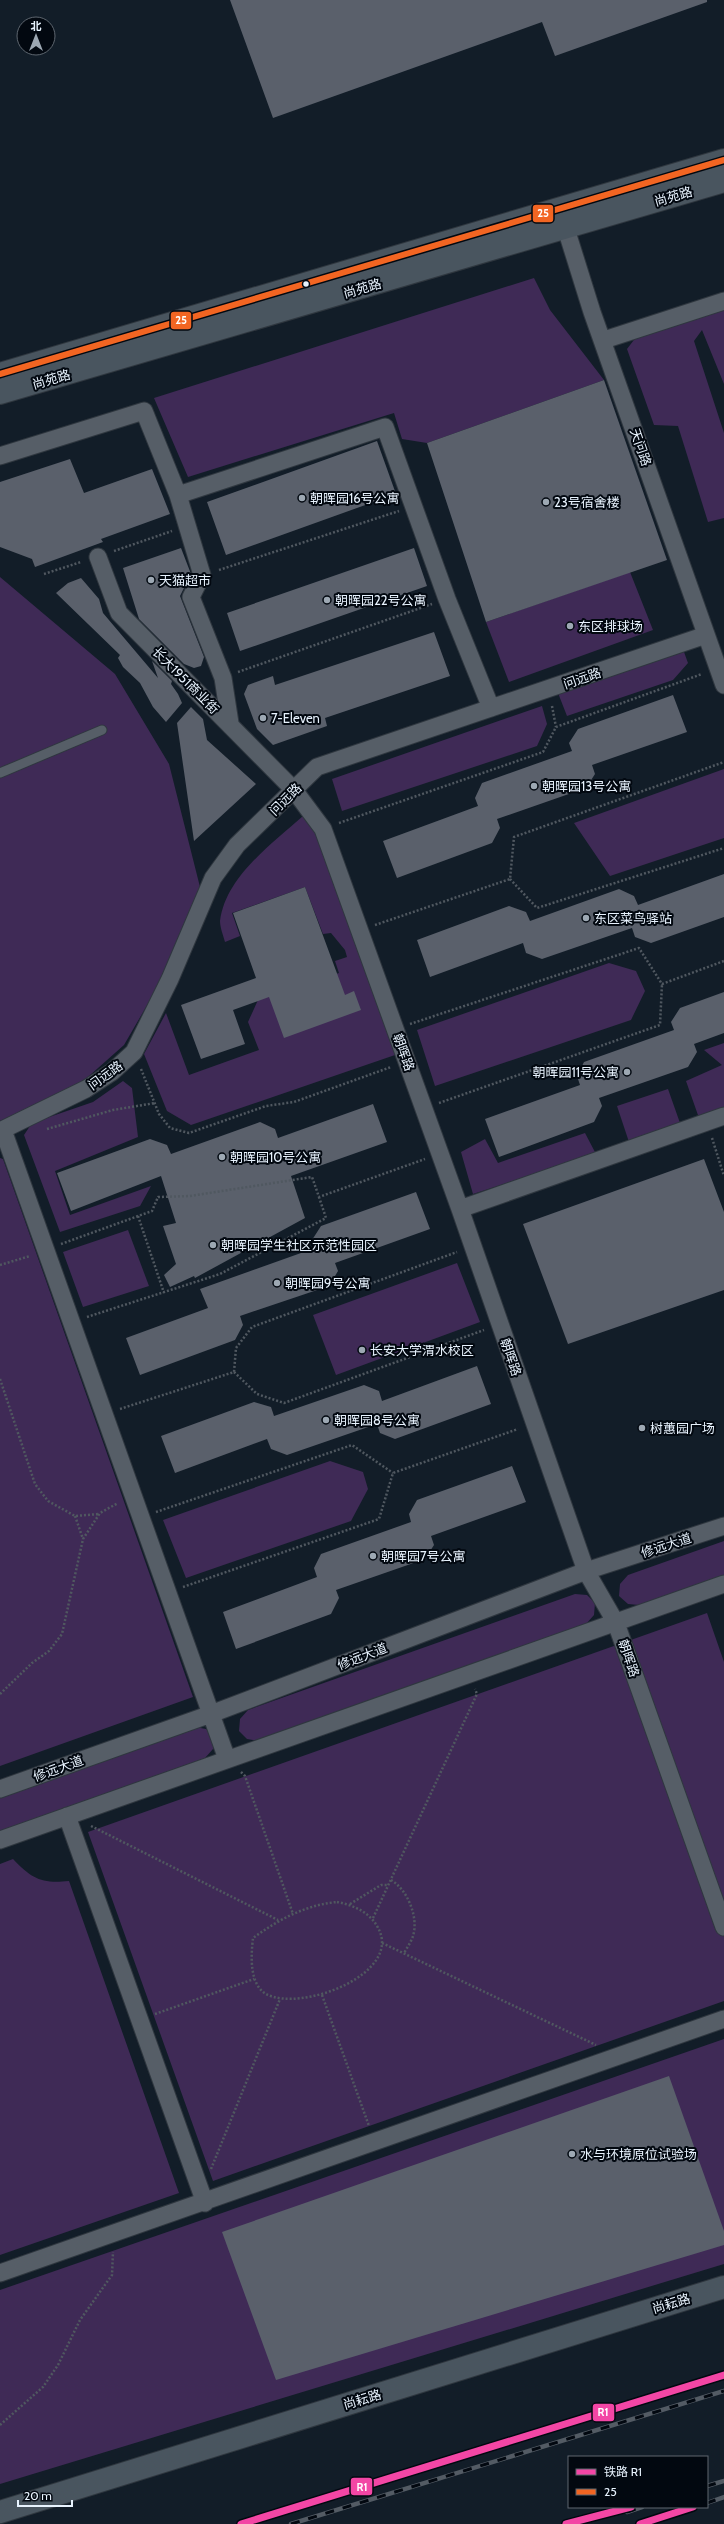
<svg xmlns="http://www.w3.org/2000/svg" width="724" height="2524" font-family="Cabin,'Noto Sans SC',sans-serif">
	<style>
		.green { fill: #3f2a56 }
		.building { fill: #5a606b }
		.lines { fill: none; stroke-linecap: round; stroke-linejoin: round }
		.lane-casing { stroke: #2f373f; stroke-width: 11 }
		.street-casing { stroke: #2f373f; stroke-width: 19 }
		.secondary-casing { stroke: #2f373f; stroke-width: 24 }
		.path { stroke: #505860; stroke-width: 2.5; stroke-dasharray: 2 2; stroke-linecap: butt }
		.lane { stroke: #565e67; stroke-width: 9 }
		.street { stroke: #565e67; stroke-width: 17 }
		.secondary { stroke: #49555f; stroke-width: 22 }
		.rail-casing { stroke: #535b64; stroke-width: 4.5 }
		.rail { stroke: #020810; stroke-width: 3; stroke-dasharray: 9; stroke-linecap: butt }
		.bus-1-casing { stroke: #020810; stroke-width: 9 }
		.bus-1 { stroke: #f26522; stroke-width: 6 }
		.rail-1-casing { stroke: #020810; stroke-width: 10 }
		.rail-1 { stroke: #f346a5; stroke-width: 7 }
		.bus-dot { fill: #e8f3fe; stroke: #020810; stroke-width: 1.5 }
		.poi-dot { fill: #9da8b3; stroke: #020810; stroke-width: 1.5 }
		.labels { text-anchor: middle; stroke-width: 4; stroke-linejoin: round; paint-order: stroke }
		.street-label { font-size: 13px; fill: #e8f3fe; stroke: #020810 }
		.poi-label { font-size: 13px; fill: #e8f3fe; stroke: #020810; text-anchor: start }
		.line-badge { stroke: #020810; stroke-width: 1.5 }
		.badge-label { font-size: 11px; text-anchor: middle; font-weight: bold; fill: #fff }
	</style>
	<rect width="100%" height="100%" fill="#121d28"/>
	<path class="green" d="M534 278 550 310 604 380 427 443 402 439 394 413 188 477 154 398Z
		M724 310V384L702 330 694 341 724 433V518L708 522 678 426 654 425 627 349 640 332Z
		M630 572 653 630 509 682 486 622Z
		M0 577 115 674 169 764 200 887 157 988 124 1045 80 1084 0 1121Z
		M684 652 688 663 673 680 567 716 558 693Z
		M542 706 547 724 537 746 342 811 332 779Z
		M724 769V838L610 876 574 823Z
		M303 816 317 830 395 1055 191 1125 167 1111 144 1054 166 1013 189 1075 259 1050 248 1022 258 1000 339 973 335 961 347 957 345 950 331 933 323 934 305 887 232 913 240 936 225 942C223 935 220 927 220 921 226 876 272 844 303 816Z
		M609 963 636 971 645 991 631 1020 435 1086 417 1030Z
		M724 1043V1109L699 1118 686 1081 722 1065 704 1050Z
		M123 1081 132 1088 138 1137 55 1171 70 1215 151 1186 140 1206 60 1232 24 1135 32 1123 93 1102Z
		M668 1089 680 1123 629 1142 617 1106Z
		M585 1133 596 1154 473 1194 461 1152 485 1139 498 1163Z
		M0 1158 3 1159 193 1697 0 1766Z
		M128 1230 149 1286 83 1307 63 1252Z
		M457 1263 480 1322 336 1375 313 1315Z
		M330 1461 363 1472 368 1489 351 1521 186 1578 163 1520Z
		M724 1541V1575L639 1605 628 1604 619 1596 620 1584 628 1575Z
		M575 1594 587 1595 595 1603 594 1615 586 1624 259 1741 247 1739 239 1731 240 1719 248 1710Z
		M707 1613 724 1662V2001L213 2181 88 1832Z
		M195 1727 206 1729 215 1737 213 1749 205 1758 0 1831V1796Z
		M13 1859C32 1879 42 1884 69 1881L179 2193 0 2255V1864Z
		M724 2039V2264L0 2484V2290Z"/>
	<path class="building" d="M230 0H707V2L555 56 542 22 273 118Z
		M604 380 667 560 486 622 427 443Z
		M377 441 396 494 226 555 207 502Z
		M70 459 84 493 152 469 170 514 101 539 103 542 35 567 32 559 0 547V482Z
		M181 548 191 574 180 596 204 657 201 666 194 668 184 664 139 619 123 568Z
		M414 548 427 586 240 651 227 613Z
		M81 578 99 599 103 613 158 678 152 661 172 681 171 684 178 694 182 703 166 722 153 707 140 683 123 667 118 658 120 655 56 593 68 583Z
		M434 632 450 676 325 718 327 726 273 745 257 729 244 694 248 685 273 676 275 685Z
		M673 695 687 732 592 765 595 774 586 788 497 819 500 828 492 843 397 878 383 841 478 806 475 798 482 783 572 751 569 743 578 729Z
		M191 707 203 719 207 740 256 784 194 841 177 723Z
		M724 874V917L651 943 635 937 632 928 542 959 526 953 523 943 430 977 417 940 509 906 526 912 530 921 619 889 634 896 638 905Z
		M305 887 345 995 354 991 361 1010 284 1038 269 997 233 1010 245 1044 201 1059 181 1005 256 978 233 913Z
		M724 992V1033L694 1044 697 1052 688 1067 599 1098 602 1106 594 1122 499 1157 485 1119 580 1085 577 1076 584 1062 674 1030 671 1022 680 1008Z
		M373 1104 387 1142 291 1176 305 1218 195 1278 194 1276 170 1287 164 1275 176 1264 163 1226 176 1223 161 1176 71 1211 57 1173 150 1139 167 1145 171 1154 260 1122 275 1129 278 1138Z
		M704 1159 724 1212V1290L568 1344 523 1224Z
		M416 1192 430 1229 335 1263 338 1271 329 1286 240 1316 243 1325 235 1340 140 1375 126 1338 208 1308 200 1289 315 1248 312 1240 321 1226Z
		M477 1366 491 1404 395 1439 380 1433 377 1424 287 1455 271 1449 267 1439 175 1473 161 1436 254 1402 271 1407 274 1416 364 1385 379 1391 382 1401Z
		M512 1466 526 1502 431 1536 434 1545 425 1559 336 1590 339 1598 331 1614 236 1649 223 1612 317 1577 314 1568 321 1554 411 1522 409 1514 417 1500Z
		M669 2076 724 2231V2245L276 2380 222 2232Z"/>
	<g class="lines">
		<g class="lane-casing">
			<path id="lane" d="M0 773 102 730"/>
		</g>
		<g class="street-casing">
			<path id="street" d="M562 216 592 312 724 685
				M604 340 724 301
				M0 456 144 411 178 495 385 427 447 599 491 708
				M178 495 202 575 191 597 223 678 230 723
				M98 557 119 613 294 790 323 829 460 1209 586 1571 616 1623 724 1927
				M3 1130 227 1759
				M0 1131 86 1089 112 1072 134 1052 170 979 213 878 237 845 317 767 706 635
				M460 1209 724 1116
				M0 1789 211 1714 586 1571 724 1526
				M67 1816 205 2203
				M0 1840 724 1584
				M0 2273 724 2019"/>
		</g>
		<g class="secondary-casing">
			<path id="secondary" d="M0 374 724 160
				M0 393 724 181
				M0 2512 724 2287"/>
		</g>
		<path class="path" d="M114 551 172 531
			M219 570 399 511
			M44 574 81 562
			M238 672 432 604
			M552 706 556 727
			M339 823 543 752 556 727 702 674
			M510 879 537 908 724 848
			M375 925 510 879 514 837 724 762
			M410 1024 639 948 662 984 724 961
			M141 1069 159 1114 170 1128 189 1133 266 1106 294 1102 391 1067
			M439 1103 660 1025 662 984
			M47 1129 113 1110 155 1103
			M712 1138 724 1176
			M138 1216 164 1293
			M61 1244 152 1211 158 1197 190 1196 312 1177 319 1197 425 1159
			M0 1265 30 1256
			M87 1317 220 1274 326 1218 319 1197
			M234 1372 257 1394 284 1403 484 1330
			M0 1379 35 1484 48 1501 75 1516 99 1514
			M120 1409 234 1372 236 1348 252 1327 457 1252
			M156 1512 352 1445 393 1473
			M75 1516 83 1539
			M183 1587 379 1519 393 1473 518 1429
			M0 1694 32 1663 49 1651 62 1634 83 1539 100 1513 118 1503
			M241 1772 245 1776 293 1914
			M91 1826 278 1920
			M391 1880C407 1889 419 1917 413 1936 411 1942 407 1948 404 1953
			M337 1902C353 1905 369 1912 377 1926 406 1973 301 2013 266 1994 249 1984 251 1955 253 1938 278 1920 305 1905 337 1902Z
			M350 1904 381 1885H388
			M373 1918 477 1694 475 1689
			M382 1943 596 2045
			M322 1995 369 2126
			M155 2014 254 1979
			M211 2169 280 1999
			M0 2425 43 2387 58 2365 80 2320 112 2275 113 2252"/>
		<use href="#lane" class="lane"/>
		<use href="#street" class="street"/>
		<use href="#secondary" class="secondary"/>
		<g class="rail-casing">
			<path id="rail" d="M707 2486 724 2481
				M707 2503 724 2497
				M627 2512 642 2507
				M291 2524 724 2391
				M566 2524 631 2507
				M640 2524 693 2507"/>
		</g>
		<use href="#rail" class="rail"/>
		<g class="bus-1-casing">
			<path id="bus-1" d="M0 374 724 160"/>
		</g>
		<use href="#bus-1" class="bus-1"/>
		<g class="rail-1-casing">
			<path id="rail-1" d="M241 2524 724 2375
				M566 2524 631 2507
				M640 2524 693 2507"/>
		</g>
		<use href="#rail-1" class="rail-1"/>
	</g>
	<circle class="bus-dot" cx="306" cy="284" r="3.5"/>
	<g class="poi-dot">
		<circle cx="302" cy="498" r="4"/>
		<circle cx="546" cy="502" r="4"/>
		<circle cx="151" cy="580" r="4"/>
		<circle cx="327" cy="600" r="4"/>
		<circle cx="570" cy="626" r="4"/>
		<circle cx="263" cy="718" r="4"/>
		<circle cx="534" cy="786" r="4"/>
		<circle cx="586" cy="918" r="4"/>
		<circle cx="627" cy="1072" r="4"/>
		<circle cx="222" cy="1157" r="4"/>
		<circle cx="213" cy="1245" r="4"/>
		<circle cx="277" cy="1283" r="4"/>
		<circle cx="362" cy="1350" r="4"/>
		<circle cx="326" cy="1420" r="4"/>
		<circle cx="642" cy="1428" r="4"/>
		<circle cx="373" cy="1556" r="4"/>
		<circle cx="572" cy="2154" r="4"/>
	</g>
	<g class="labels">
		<g class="street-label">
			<text transform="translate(673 196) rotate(-16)" y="5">尚苑路</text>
			<text transform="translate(362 288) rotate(-16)" y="5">尚苑路</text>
			<text transform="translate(51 379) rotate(-16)" y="5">尚苑路</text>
			<text transform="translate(641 447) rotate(71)" y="5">天问路</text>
			<text transform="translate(582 678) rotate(-19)" y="5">问远路</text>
			<text transform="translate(186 680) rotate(45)" y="5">长大1951商业街</text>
			<text transform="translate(285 799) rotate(-45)" y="5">问远路</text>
			<text transform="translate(404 1052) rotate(70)" y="5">朝晖路</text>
			<text transform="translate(105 1075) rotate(-36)" y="5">问远路</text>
			<text transform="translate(511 1357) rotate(71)" y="5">朝晖路</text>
			<text transform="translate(666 1545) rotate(-18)" y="5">修远大道</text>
			<text transform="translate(362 1656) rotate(-21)" y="5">修远大道</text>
			<text transform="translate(629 1658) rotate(71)" y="5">朝晖路</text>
			<text transform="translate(58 1768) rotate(-20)" y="5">修远大道</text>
			<text transform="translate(671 2303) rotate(-17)" y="5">尚耘路</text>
			<text transform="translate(362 2399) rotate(-17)" y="5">尚耘路</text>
		</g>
		<g class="poi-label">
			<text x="310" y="503">朝晖园16号公寓</text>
			<text x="554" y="507">23号宿舍楼</text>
			<text x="159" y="585">天猫超市</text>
			<text x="335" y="605">朝晖园22号公寓</text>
			<text x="578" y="631">东区排球场</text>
			<text x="271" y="723">7-Eleven</text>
			<text x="542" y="791">朝晖园13号公寓</text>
			<text x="594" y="923">东区菜鸟驿站</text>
			<text x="619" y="1077" text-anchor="end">朝晖园11号公寓</text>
			<text x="230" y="1162">朝晖园10号公寓</text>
			<text x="221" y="1250">朝晖园学生社区示范性园区</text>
			<text x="285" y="1288">朝晖园9号公寓</text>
			<text x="370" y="1355">长安大学渭水校区</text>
			<text x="334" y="1425">朝晖园8号公寓</text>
			<text x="650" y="1433">树蕙园广场</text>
			<text x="381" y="1561">朝晖园7号公寓</text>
			<text x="580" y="2159">水与环境原位试验场</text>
		</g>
	</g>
	<g class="line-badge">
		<rect x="532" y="204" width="22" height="19" rx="4" fill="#f26522"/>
		<rect x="170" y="311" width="22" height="19" rx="4" fill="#f26522"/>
		<rect x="592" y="2403" width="23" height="19" rx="4" fill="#f346a5"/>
		<rect x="350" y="2477" width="23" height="19" rx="4" fill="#f346a5"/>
	</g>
	<g class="badge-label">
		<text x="543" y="217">25</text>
		<text x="181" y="324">25</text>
		<text x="603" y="2416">R1</text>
		<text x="362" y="2491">R1</text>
	</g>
	<rect x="568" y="2456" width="140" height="52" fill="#020810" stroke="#5e666f"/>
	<rect x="576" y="2469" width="20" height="6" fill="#f346a5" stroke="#5e666f"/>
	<text x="604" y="2476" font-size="12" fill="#e8f3fe">铁路 R1</text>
	<rect x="576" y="2489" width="20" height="6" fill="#f26522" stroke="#5e666f"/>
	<text x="604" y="2496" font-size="12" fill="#e8f3fe">25</text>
	<g transform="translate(36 36)"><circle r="19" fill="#020810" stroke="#5e666f"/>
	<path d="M0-3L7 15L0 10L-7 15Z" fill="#9da8b3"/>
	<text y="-6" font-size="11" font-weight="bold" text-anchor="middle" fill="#e8f3fe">北</text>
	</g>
	<path d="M18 2500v6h54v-6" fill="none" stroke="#e8f3fe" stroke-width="2"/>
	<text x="24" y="2500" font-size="12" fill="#e8f3fe" stroke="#020810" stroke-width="3" paint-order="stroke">20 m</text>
</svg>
